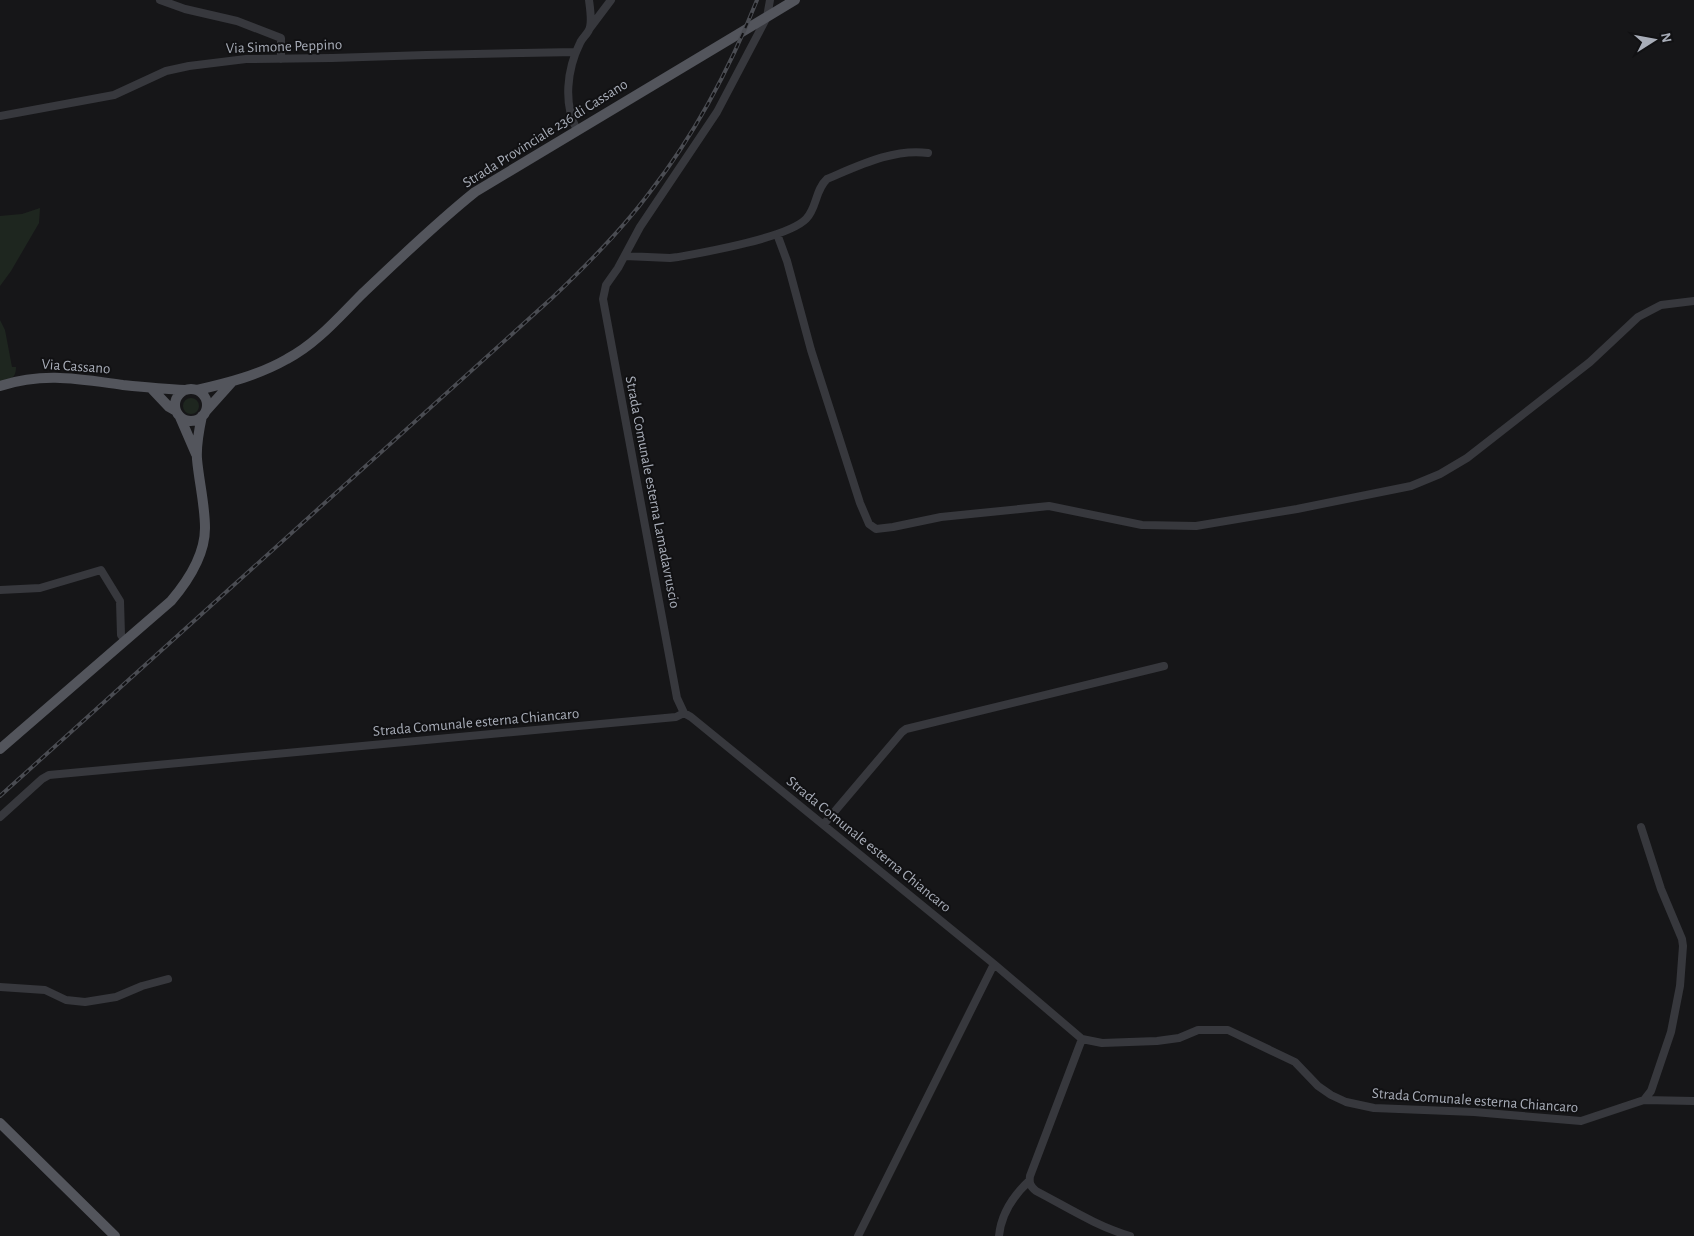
<svg xmlns="http://www.w3.org/2000/svg" width="1694" height="1236" font-family="'Alegreya Sans',sans-serif">
	<style>
		.green { fill: #1e261f }
		.lines { fill: none; stroke-linecap: round; stroke-linejoin: round }
		.minor { stroke: #37383d; stroke-width: 8 }
		.major { stroke: #53555c; stroke-width: 10 }
		.rail-casing { stroke: #4a4c52; stroke-width: 4 }
		.rail { stroke: #111113; stroke-width: 2; stroke-dasharray: 5.5; stroke-linecap: butt }
		.labels { text-anchor: middle; stroke-width: 4; stroke-linejoin: round; paint-order: stroke }
		.street-label { font-size: 15px; fill: #a8adb8; stroke: #111113 }
	</style>
	<rect width="100%" height="100%" fill="#161618"/>
	<path class="green" d="M40 208 39 223 11 271 0 286V216L22 214Z
		M0 320 5 330 12 367H16C16 379 10 379 0 382Z
		M183 406a8 8 0 1 1 16 0a8 8 0 1 1-16 0Z"/>
	<g class="lines">
		<path class="minor" d="M160 0 185 9 237 21 281 38V59
			M590 28 611 0
			M0 116 114 95 166 71 189 66 246 59 332 58 426 55 576 52
			M577 130C563 104 567 69 580 43 582 38 589 33 590 27 592 20 590 8 589 0
			M777 234 787 261 811 350 860 503 869 524 876 529 893 527 941 517 1049 506 1142 525 1196 526 1297 509 1411 486 1440 474 1467 458 1590 362 1638 317 1661 305 1694 301
			M625 256 670 258 678 257C706 252 787 238 806 219 817 208 815 190 827 179 858 166 894 148 928 153
			M0 590 40 588 101 570 120 601 121 635 125 640
			M684 713 677 698 603 299 606 285 618 268 640 227 717 112 767 17 770 0
			M0 817 42 779 49 775 676 717 684 713 691 717 994 964 1082 1039 1102 1043 1157 1041 1179 1038 1198 1030H1228L1295 1062 1318 1086 1331 1095 1346 1102 1374 1108 1474 1112 1581 1121 1644 1100 1694 1101
			M824 824 902 732 906 729 1164 666
			M1641 827 1661 889 1682 939 1683 946 1680 986 1671 1032 1651 1091 1644 1100
			M0 987 45 990 66 1000 85 1002 116 997 142 986 168 979
			M1082 1039 1030 1176C1029 1183 1030 1186 1036 1191 1067 1207 1096 1226 1130 1236
			M858 1236 994 964
			M999 1236C1001 1214 1013 1196 1029 1181"/>
		<path class="major" d="M0 386C44 372 78 379 123 385 143 387 164 389 185 390
			M151 388 169 407 176 411
			M175 405a16 16 0 1 1 32 0a16 16 0 1 1-32 0Z
			M197 390C228 383 259 375 287 359 316 344 339 317 362 294 399 259 435 224 475 192L795 0
			M206 411 232 382
			M180 417 196 454
			M0 749 171 601C188 581 205 555 205 528 205 505 199 482 197 459 196 445 199 430 202 416
			M0 1123 115 1236"/>
		<g class="rail-casing">
			<path id="rail" d="M0 796 552 298C587 265 621 231 650 192 695 134 730 68 757 0"/>
		</g>
		<use href="#rail" class="rail"/>
	</g>
	<g class="labels">
		<g class="street-label">
			<text transform="translate(284 46) rotate(-2)" y="5">Via Simone Peppino</text>
			<text transform="translate(545 133) rotate(-32)" y="5">Strada Provinciale 236 di Cassano</text>
			<text transform="translate(76 366) rotate(4)" y="5">Via Cassano</text>
			<text transform="translate(653 492) rotate(79)" y="5">Strada Comunale esterna Lamadavruscio</text>
			<text transform="translate(476 722) rotate(-5)" y="5">Strada Comunale esterna Chiancaro</text>
			<text transform="translate(869 844) rotate(39)" y="5">Strada Comunale esterna Chiancaro</text>
			<text transform="translate(1475 1100) rotate(4)" y="5">Strada Comunale esterna Chiancaro</text>
		</g>
	</g>
	<g transform="translate(1654 40) rotate(79)" stroke="#111113" stroke-width="4" paint-order="stroke">
	<path d="M0-4L9 19L0 12L-9 19Z" fill="#a8adb8"/>
	<text y="-8" font-size="14" font-weight="bold" text-anchor="middle" fill="#a8adb8">N</text>
	</g>
</svg>
